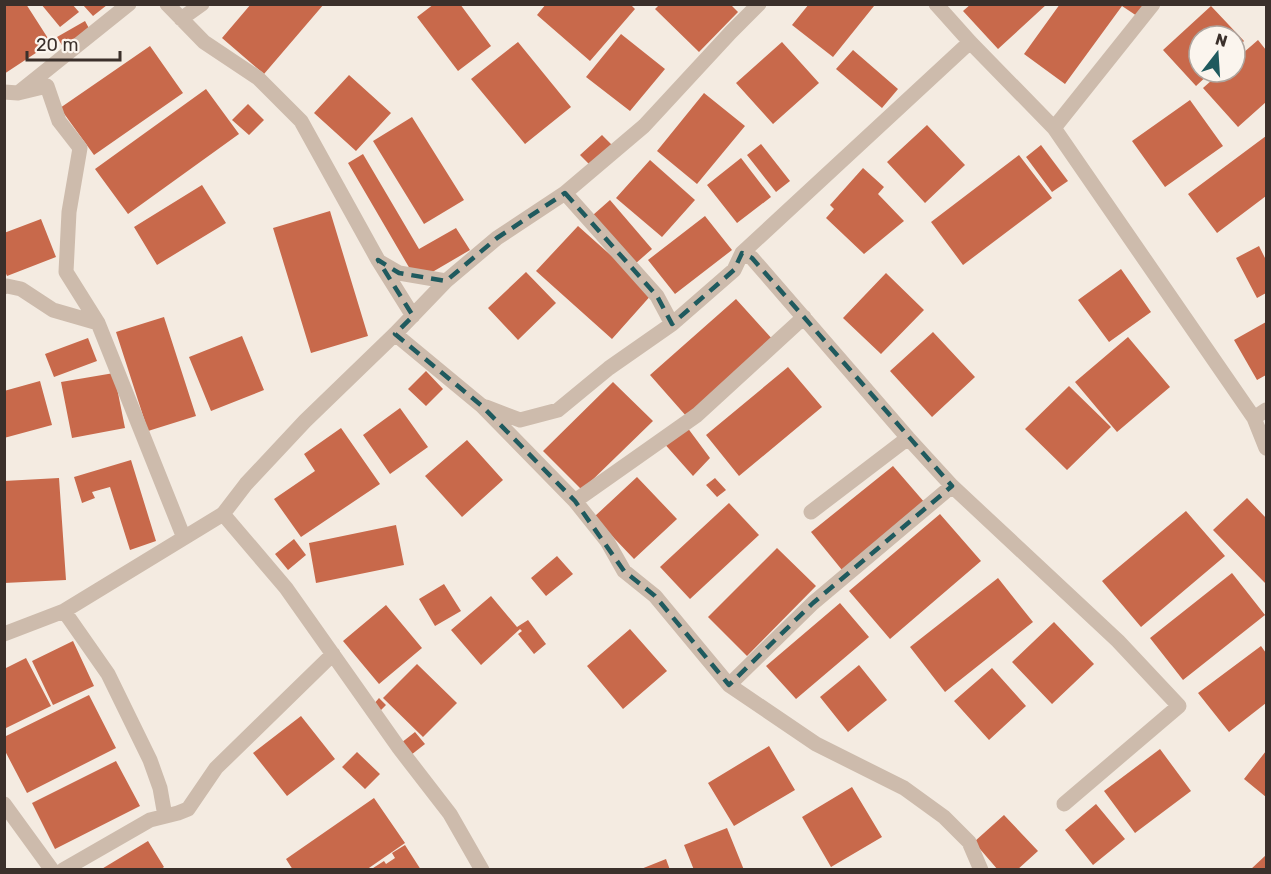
<svg xmlns="http://www.w3.org/2000/svg" width="1271" height="874" font-family="Rubik,sans-serif">
	<style>
		.building { fill: #c8694b }
		.lines { fill: none; stroke-linecap: round; stroke-linejoin: round }
		.minor { stroke: #cdbbac; stroke-width: 15 }
		.marked { fill: none; stroke: #1f5a5e; stroke-width: 4.5; stroke-dasharray: 12 8; stroke-linejoin: round }
	</style>
	<rect width="100%" height="100%" fill="#f4ebe1"/>
	<path class="building" d="M4 4H26L51 43 4 74Z
		M41 4H72L79 12 60 27Z
		M251 4H324L264 74 222 38Z
		M434 4H460L491 46 458 71 417 17Z
		M546 4H630L635 9 590 61 537 15Z
		M660 4H730L738 12 699 52 655 9Z
		M809 4H873L874 6 833 57 792 25Z
		M971 4H1047L998 49 963 11Z
		M1060 4H1145L1137 16 1122 6 1065 84 1024 54Z
		M83 5H107L93 16Z
		M1211 6 1244 41 1235 50V36H1199V72H1211L1196 86 1163 50Z
		M85 21 91 32 63 47 57 37Z
		M621 34 665 69 630 111 586 77Z
		M1258 40 1266 50V102L1238 127 1203 88 1221 72H1235V60Z
		M518 42 571 107 525 144 471 79Z
		M782 42 819 83 773 124 736 83Z
		M150 46 183 93 94 155 60 108Z
		M853 50 898 89 882 108 836 69Z
		M349 75 391 113 356 151 314 113Z
		M206 89 239 134 128 214 95 169Z
		M704 93 745 126 697 184 657 151Z
		M1190 100 1223 146 1165 187 1132 141Z
		M248 104 264 120 249 135 232 120Z
		M412 117 464 200 424 224 373 141Z
		M927 125 965 165 925 203 887 162Z
		M602 135 612 145 590 165 580 155Z
		M1266 136V196L1217 233 1188 194Z
		M761 144 790 181 776 192 747 155Z
		M1041 145 1068 181 1052 192 1026 157Z
		M363 154 419 249 456 228 470 250 417 281 348 163Z
		M1019 155 1052 198 963 265 931 222Z
		M741 158 771 197 737 223 707 185Z
		M650 160 695 200 662 237 616 198Z
		M863 168 884 187 878 194 904 221 864 254 826 218 834 209 830 205Z
		M202 185 226 223 157 265 134 227Z
		M610 200 652 249 635 264 593 215Z
		M330 211 368 336 311 353 273 228Z
		M705 216 732 250 675 294 648 260Z
		M41 219 56 257 7 276 4 269V233Z
		M578 226 653 293 612 339 536 271Z
		M1259 246 1266 260V293L1257 298 1236 258Z
		M1121 269 1151 312 1109 342 1078 300Z
		M526 272 556 303 518 340 488 308Z
		M886 273 924 310 881 354 843 318Z
		M736 299 774 341 687 417 650 375Z
		M164 317 196 416 148 431 116 332Z
		M1266 322V375L1257 380 1234 340Z
		M933 332 975 377 932 417 890 371Z
		M242 336 264 390 211 411 189 357Z
		M1128 337 1170 387 1117 432 1075 382Z
		M88 338 97 361 54 377 45 354Z
		M788 367 822 407 739 476 706 435Z
		M426 371 443 389 426 406 408 389Z
		M114 373 125 428 72 438 61 382Z
		M40 381 52 425 4 438V391Z
		M613 382 653 421 582 490 543 451Z
		M1069 386 1111 427 1067 470 1025 429Z
		M400 408 428 447 390 474 363 435Z
		M687 427 710 458 693 476 662 441Z
		M341 428 380 484 301 537 274 499 315 471 304 454Z
		M467 440 503 480 462 517 425 476Z
		M131 460 156 541 130 550 110 487 92 492 95 498 82 503 74 477Z
		M893 466 925 503 842 570 811 532Z
		M637 477 677 519 634 559 594 517Z
		M59 478 66 580 4 583V481Z
		M715 478 726 490 717 497 706 485Z
		M1247 498 1266 518V584L1213 530Z
		M729 503 759 535 690 599 660 567Z
		M1186 511 1225 556 1141 627 1102 581Z
		M940 514 981 561 890 639 849 591Z
		M396 525 404 565 316 583 309 543Z
		M294 539 306 555 288 570 275 554Z
		M777 548 816 586 747 656 708 617Z
		M557 556 573 574 546 596 531 578Z
		M1232 573 1265 615 1183 680 1150 638Z
		M998 578 1033 622 945 692 910 647Z
		M444 584 461 611 435 626 419 599Z
		M491 596 517 627 528 620 546 644 534 654 518 634 522 631 520 629 481 665 451 630Z
		M840 603 869 637 796 699 766 666Z
		M386 605 422 648 379 684 343 641Z
		M1054 622 1094 664 1052 704 1012 662Z
		M630 629 667 671 623 709 587 666Z
		M73 641 94 686 53 705 32 661Z
		M1261 646 1266 653V703L1229 732 1198 693Z
		M26 658 51 706 4 729V669Z
		M417 664 457 703 423 737 383 698Z
		M859 665 887 700 848 732 820 697Z
		M992 668 1026 706 989 740 954 701Z
		M89 695 116 748 27 793 4 749V737Z
		M379 698 386 705 380 711 373 705Z
		M301 716 335 759 287 796 253 753Z
		M415 732 425 744 411 755 401 743Z
		M769 746 795 790 734 826 708 783Z
		M1160 749 1191 791 1135 833 1104 791Z
		M1266 751V797L1244 779Z
		M357 752 380 774 365 789 342 767Z
		M116 761 140 806 55 849 32 803Z
		M852 787 882 837 831 867 802 817Z
		M374 798 405 843 366 870H293L286 859Z
		M1096 804 1125 839 1093 865 1065 830Z
		M1004 815 1038 851 1017 870H998L974 842Z
		M727 828 744 870H694L684 845Z
		M148 841 164 867 160 870H100Z
		M405 845 421 870H370L384 861 386 864 395 858 392 853Z
		M1266 855V870H1250Z
		M666 859 670 870H641V869Z"/>
	<g class="lines">
		<path class="minor" d="M167 4 204 42 258 78 301 121 378 260 413 316
			M936 4 970 42 1054 128 1254 418 1266 410
			M181 19 202 4
			M4 92 18 93 129 4
			M18 93 47 86 59 121 80 148 69 212 66 272 98 323 184 538
			M1054 128 1153 4
			M565 193 657 296 672 324
			M742 253 752 258 908 438 952 486 1118 641 1179 706 1064 804
			M380 262 399 273 446 281
			M4 287 7 286 21 289 53 310 98 323
			M395 334 482 406 575 501 607 541 624 571 655 596 729 685 816 744 904 788 944 817 969 842 981 870
			M486 407 520 420 558 410 609 368 672 324 734 270 742 253 970 42
			M1254 418 1266 448
			M575 501 697 415 804 317
			M811 512 908 438
			M223 514 286 588 399 748 450 814 482 870
			M64 611 108 674 150 760 160 788 165 816
			M4 634 64 611 223 514 246 484 305 421 395 334 446 281 497 238 565 193 644 126 731 32 759 4
			M729 685 813 603 952 486
			M4 804 52 870
			M63 870 150 820 178 813 188 809 216 768 333 654"/>
	</g>
	<path class="marked" d="M565 193 657 296 672 324 734 270 742 253 752 258 952 486 813 603 729 685 655 596 624 571 575 501 482 406 395 334 413 316 378 260 399 273 446 281 497 238Z"/>
	<rect width="1271" height="874" fill="none" stroke="#3b302b" stroke-width="12"/>
	<g transform="translate(1217 54) rotate(17)"><circle r="28" fill="#fbf5ee" stroke="#aea6a0" stroke-width="1.5"/>
	<path d="M0-4.5L10 22L0 15L-10 22Z" fill="#1f5a5e"/>
	<text y="-9" font-size="16" font-weight="bold" text-anchor="middle" fill="#3b302b">N</text>
	</g>
	<path d="M27 51v9h93v-9" fill="none" stroke="#3b302b" stroke-width="3"/>
	<text x="36" y="51" font-size="18" fill="#3b302b" stroke="#fbf5ee" stroke-width="4.5" paint-order="stroke">20 m</text>
</svg>
